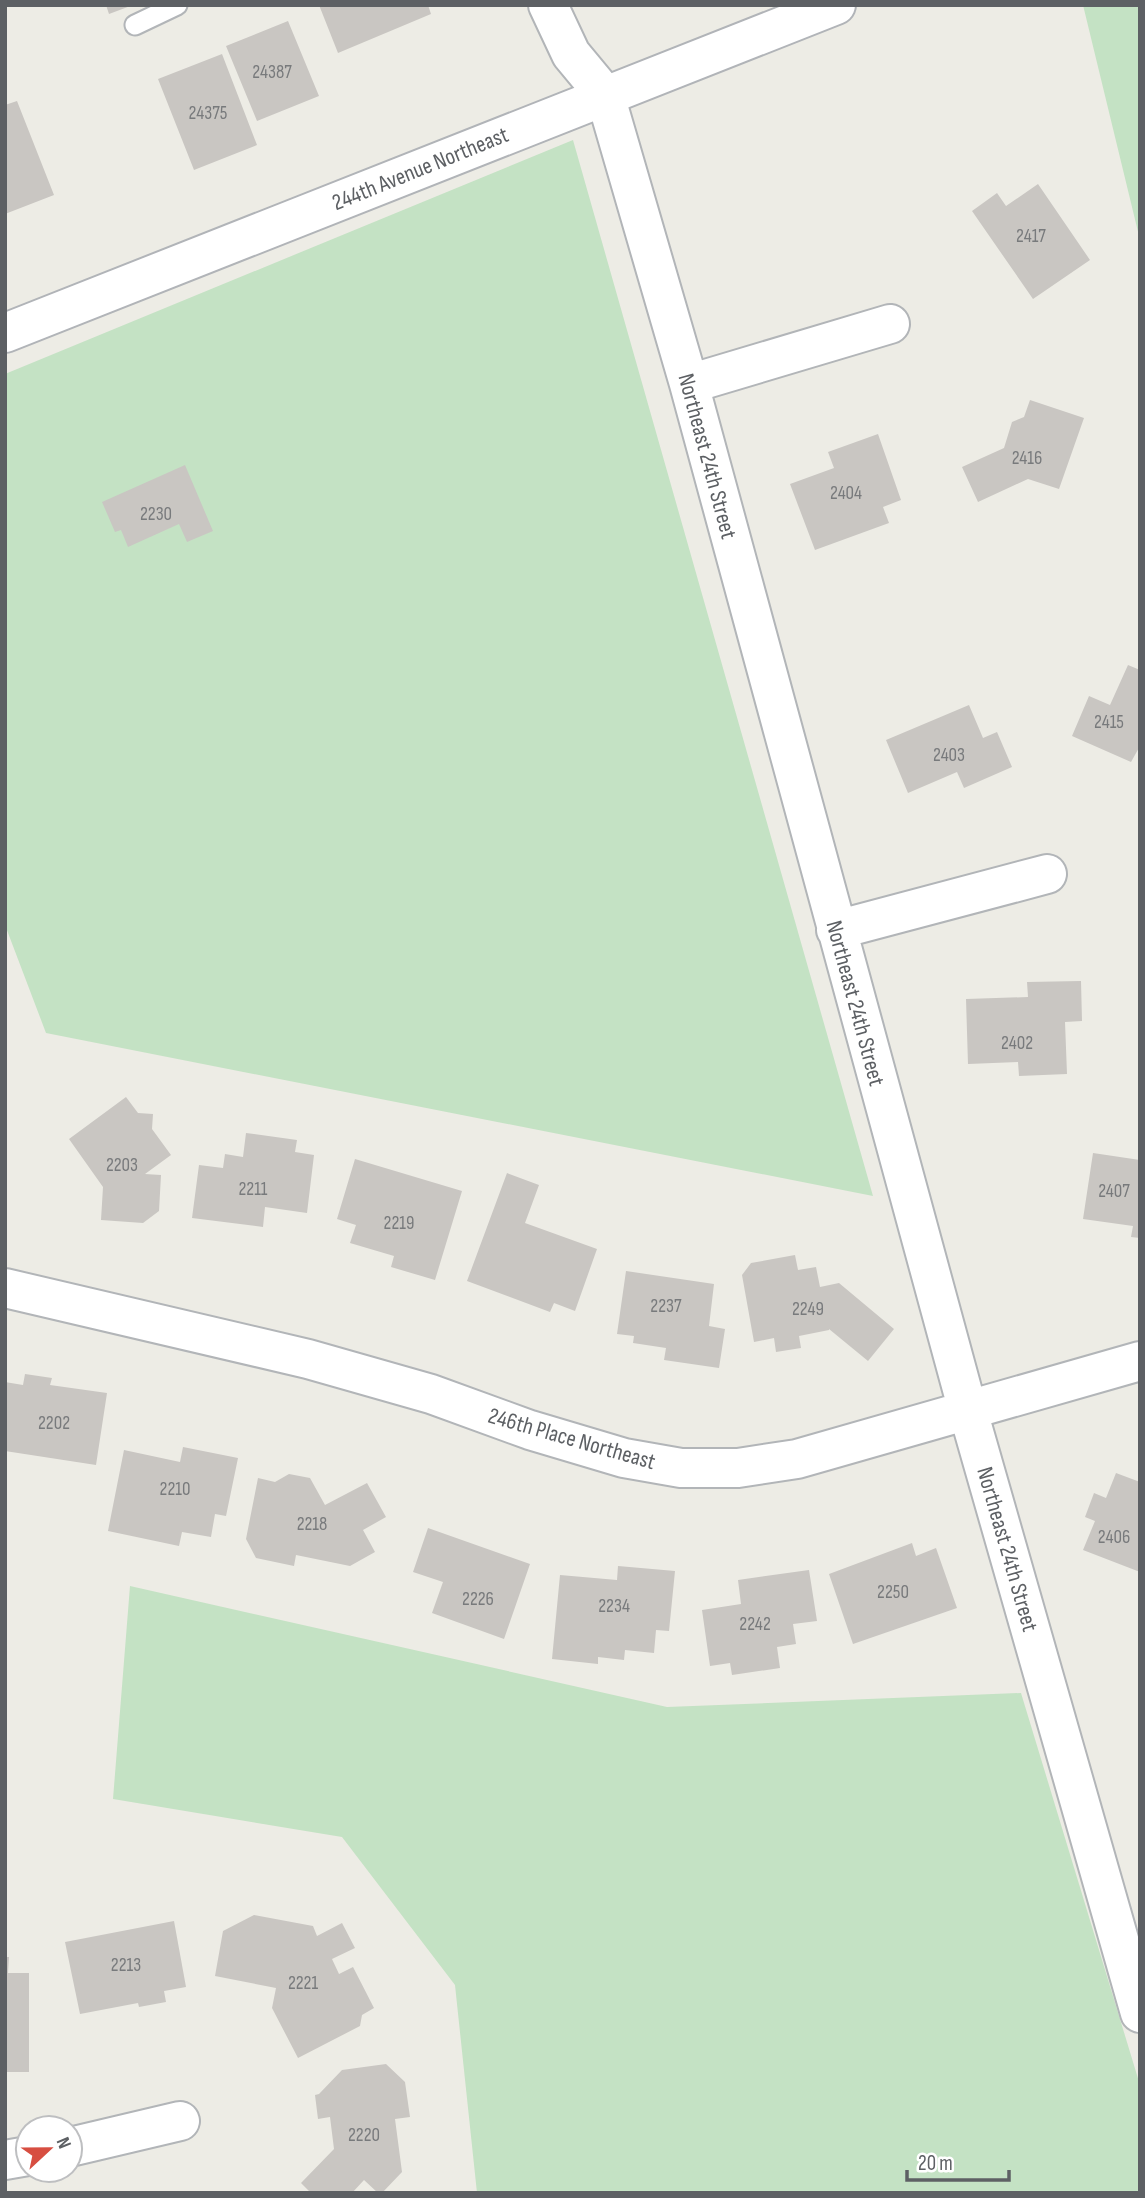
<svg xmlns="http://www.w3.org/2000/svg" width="1145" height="2198" font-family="'Sofia Sans Condensed',sans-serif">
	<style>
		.green { fill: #c4e2c4 }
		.building { fill: #c9c6c2 }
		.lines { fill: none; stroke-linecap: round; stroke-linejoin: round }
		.lane-casing { stroke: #b2b5b8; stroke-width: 23 }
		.street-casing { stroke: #b2b5b8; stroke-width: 42 }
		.secondary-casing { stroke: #b1b4b8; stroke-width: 42 }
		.lane { stroke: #fff; stroke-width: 19 }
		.street { stroke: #fff; stroke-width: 38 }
		.secondary { stroke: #fff; stroke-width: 38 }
		.labels { text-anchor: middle; stroke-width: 5; stroke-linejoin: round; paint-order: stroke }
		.number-label { font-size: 19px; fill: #787a7c }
		.street-label { font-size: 23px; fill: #5d6064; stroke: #fff }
	</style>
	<rect width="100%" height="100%" fill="#edece5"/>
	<path class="green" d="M1083 5H1140V240Z
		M573 140 873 1196 46 1033 5 925V374Z
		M130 1586 667 1707 1021 1693 1140 2085V2193H477L455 1985 342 1837 113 1799Z"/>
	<path class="building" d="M106 5H133L109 14Z
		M319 5H428L431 14 338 53Z
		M288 21 319 96 257 121 226 46Z
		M222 54 257 145 194 170 158 79Z
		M17 101 54 195 5 214V105Z
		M1038 184 1090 260 1033 299 972 211 997 193 1006 206Z
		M1030 400 1084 418 1059 489 1028 479 978 502 962 467 1004 448 1012 422 1024 417Z
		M878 434 901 500 883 507 889 523 815 550 790 484 834 468 828 452Z
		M185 465 213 531 187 542 179 524 128 547 121 530 115 532 102 502Z
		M1128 665 1140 670V746L1131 762 1072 736 1089 696 1110 705Z
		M969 705 983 738 997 732 1012 767 964 788 957 772 908 793 886 740Z
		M1081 981 1082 1021 1065 1022 1067 1074 1019 1076 1018 1062 968 1064 966 999 1028 997 1027 982Z
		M126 1097 138 1113 153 1114 152 1129 171 1155 145 1174 161 1175 159 1211 143 1223 101 1220 103 1187 69 1139Z
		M246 1133 297 1140 295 1152 314 1155 307 1213 265 1207 263 1227 192 1218 199 1165 223 1168 225 1154 243 1157Z
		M1093 1153 1140 1160V1238L1131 1237 1133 1226 1083 1219Z
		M355 1159 462 1191 435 1280 391 1267 394 1256 350 1243 356 1225 337 1219Z
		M507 1173 539 1185 525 1223 597 1249 575 1311 554 1303 550 1312 467 1281Z
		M795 1255 798 1270 816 1267 820 1287 839 1283 894 1329 868 1361 829 1329V1330L799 1336 801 1348 776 1352 774 1338 754 1342 742 1275 751 1263Z
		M626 1271 714 1284 709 1326 725 1329 719 1368 664 1360 666 1348 633 1343 634 1336 617 1334Z
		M25 1374 52 1378 50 1385 107 1393 96 1465 5 1451V1382L23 1385Z
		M183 1447 238 1458 226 1516 215 1514 211 1537 182 1532 179 1546 108 1531 124 1450 180 1462Z
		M1116 1473 1140 1482V1572L1083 1550 1095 1521 1085 1517 1094 1493 1106 1498Z
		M289 1474 310 1478 325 1505 367 1483 386 1517 363 1530 375 1552 350 1566 296 1555 294 1566 256 1558 246 1539 258 1478 275 1482Z
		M428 1528 530 1564 504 1639 432 1613 443 1582 413 1572Z
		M912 1543 916 1556 936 1548 957 1608 853 1644 829 1574Z
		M618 1566 675 1571 669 1631 656 1630 654 1653 625 1650 624 1660 598 1657V1664L552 1659 560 1575 617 1580Z
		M809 1570 817 1621 793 1624 796 1644 777 1647 780 1668 732 1675 730 1663 710 1666 702 1610 741 1604 738 1580Z
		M254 1915 313 1926 317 1936 342 1923 355 1948 332 1959 339 1974 353 1967 374 2008 362 2015 360 2026 298 2058 272 2008 276 1988 215 1976 223 1931Z
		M174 1921 186 1987 164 1991 166 2002 139 2007 138 2003 80 2014 65 1942Z
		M5 1957H9L8 1973H29V2072H5Z
		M386 2064 405 2082 410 2117 395 2119 402 2172 382 2193H378L364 2180 352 2193H311L301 2183 334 2149 330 2117 318 2119 315 2095 319 2094 342 2070Z"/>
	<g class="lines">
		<g class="lane-casing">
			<path id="lane" d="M135 25 177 5"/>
		</g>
		<g class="street-casing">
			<path id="street" d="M548 5 571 54 605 95 689 384 968 1411 1140 2013
				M689 384 890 324
				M836 930 1047 874
				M5 1288 308 1359 431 1394 530 1430 624 1458 681 1468H738L797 1459 1140 1361
				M70 2147 180 2121
				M5 2160 28 2156"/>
		</g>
		<g class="secondary-casing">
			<path id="secondary" d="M5 333 836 5"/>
		</g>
		<use href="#lane" class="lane"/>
		<use href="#street" class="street"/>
		<use href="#secondary" class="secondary"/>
	</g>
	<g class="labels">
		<g class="number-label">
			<text x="272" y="78">24387</text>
			<text x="208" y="119">24375</text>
			<text x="1031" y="242">2417</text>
			<text x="1027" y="464">2416</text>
			<text x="846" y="499">2404</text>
			<text x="156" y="520">2230</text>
			<text x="1109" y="728">2415</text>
			<text x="949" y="761">2403</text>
			<text x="1017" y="1049">2402</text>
			<text x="122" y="1171">2203</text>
			<text x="253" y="1195">2211</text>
			<text x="1114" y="1197">2407</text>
			<text x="399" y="1229">2219</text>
			<text x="666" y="1312">2237</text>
			<text x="808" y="1315">2249</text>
			<text x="54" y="1429">2202</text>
			<text x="175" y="1495">2210</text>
			<text x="312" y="1530">2218</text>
			<text x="1114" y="1543">2406</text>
			<text x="893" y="1598">2250</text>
			<text x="478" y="1605">2226</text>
			<text x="614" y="1612">2234</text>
			<text x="755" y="1630">2242</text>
			<text x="126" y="1971">2213</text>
			<text x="303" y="1989">2221</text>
			<text x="364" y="2141">2220</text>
		</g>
		<g class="street-label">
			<text transform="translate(420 168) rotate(-22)" y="8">244th Avenue Northeast</text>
			<text transform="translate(708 456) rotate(75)" y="8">Northeast 24th Street</text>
			<text transform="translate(856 1003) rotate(75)" y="8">Northeast 24th Street</text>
			<text transform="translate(572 1438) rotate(16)" y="8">246th Place Northeast</text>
			<text transform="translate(1008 1549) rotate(74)" y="8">Northeast 24th Street</text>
		</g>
	</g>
	<rect width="1145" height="2198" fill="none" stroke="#5d6064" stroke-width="14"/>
	<g transform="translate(49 2149) rotate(68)"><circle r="33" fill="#ffffff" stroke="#bebfc1" stroke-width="2"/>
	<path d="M0-5L12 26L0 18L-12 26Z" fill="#d74e41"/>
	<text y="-10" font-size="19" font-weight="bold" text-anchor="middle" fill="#5d6064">N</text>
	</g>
	<path d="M907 2170v10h102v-10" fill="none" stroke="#5d6064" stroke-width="3.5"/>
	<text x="918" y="2170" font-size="21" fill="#5d6064" stroke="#ffffff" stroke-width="5" paint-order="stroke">20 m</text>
</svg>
